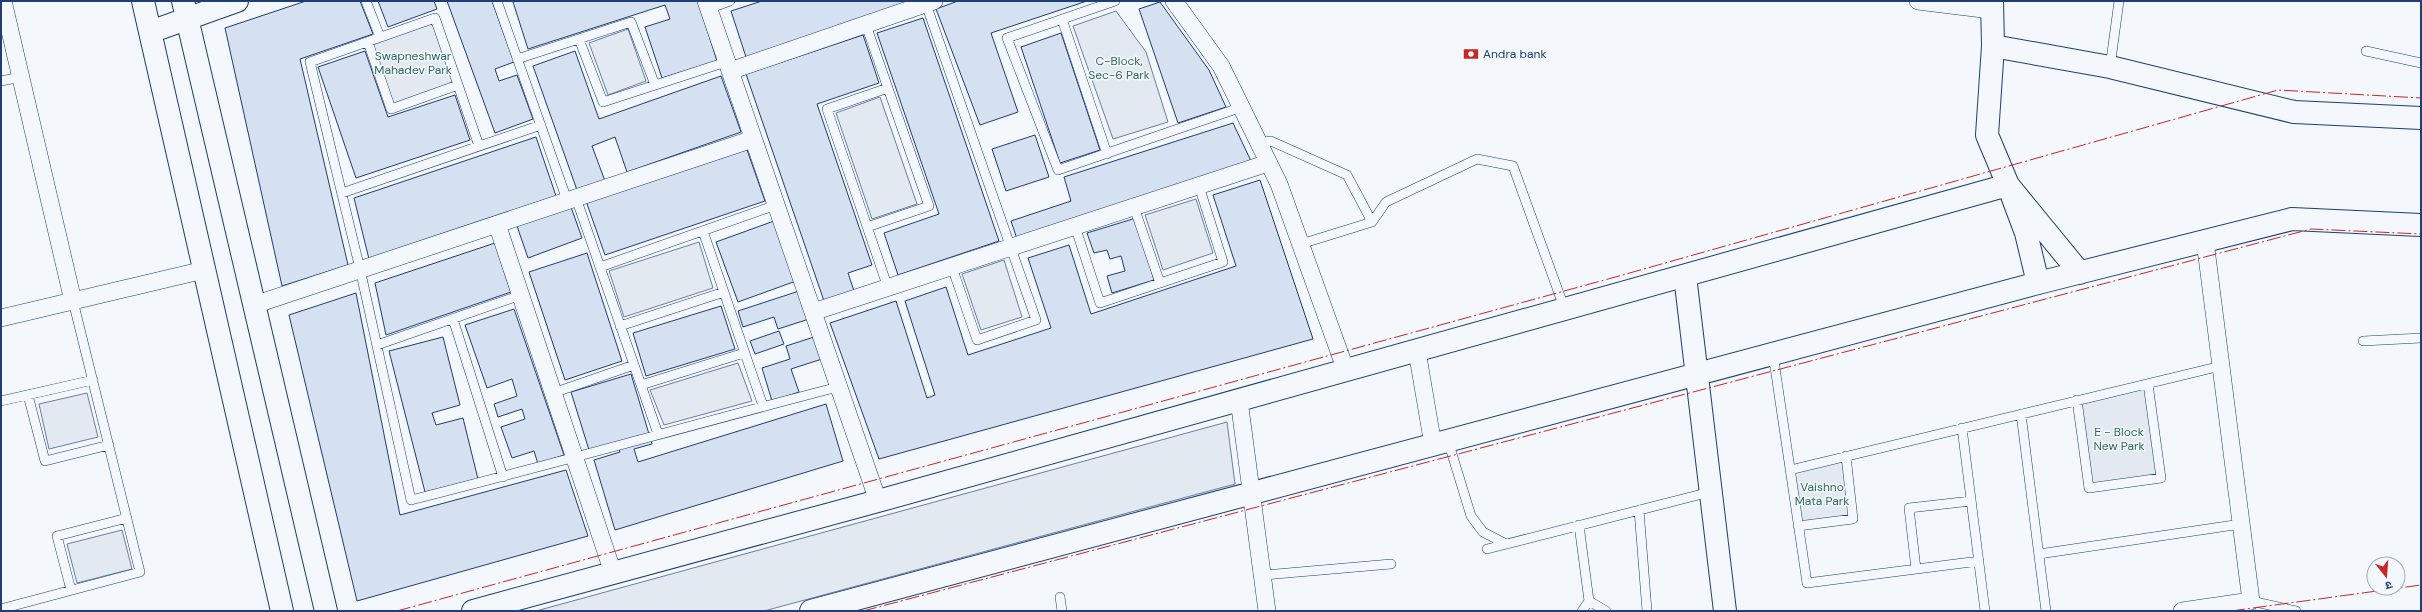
<svg xmlns="http://www.w3.org/2000/svg" width="2422" height="612" font-family="'DM Sans','Noto Sans Devanagari',sans-serif">
	<style>
		.green { fill: #e3e9f0; stroke: #687fa3 }
		.building { fill: #d5e0f0; stroke: #1d3f73 }
		.lines { fill: none; stroke-linecap: round; stroke-linejoin: round }
		.service-casing { stroke: #1d3f73; stroke-width: 10 }
		.minor-casing { stroke: #1d3f73; stroke-width: 18 }
		.tertiary-casing { stroke: #1d3f73; stroke-width: 24 }
		.service { stroke: #f4f7fb; stroke-width: 9 }
		.minor { stroke: #f4f7fb; stroke-width: 17 }
		.tertiary { stroke: #f4f7fb; stroke-width: 22 }
		.power { stroke: #c62828; stroke-width: 1; stroke-dasharray: 14 3 2 3; stroke-linecap: butt }
		.labels { text-anchor: middle; stroke-width: 3; stroke-linejoin: round; paint-order: stroke }
		.poi-label { font-size: 12px; fill: #1d3f73; stroke: #f4f7fb; text-anchor: start }
		.park-label { font-size: 12px; fill: #2c6c60; stroke: #f4f7fb }
	</style>
	<rect width="100%" height="100%" fill="#f4f7fb"/>
	<path class="green" d="M1116 11 1146 52 1168 122 1113 139 1073 26Z
		M434 20 455 84 393 106 370 43Z
		M628 29 646 81 608 95 589 43Z
		M880 97 917 204 872 219 836 113Z
		M1196 199 1213 253 1163 270 1145 215Z
		M699 242 713 288 624 317 609 271Z
		M1004 260 1022 317 981 330 962 274Z
		M738 363 752 401 664 425 650 390Z
		M2146 387 2158 476 2091 485 2080 402Z
		M87 393 98 437 49 449 39 404Z
		M1227 422 1235 484 764 611H536Z
		M1844 460 1851 516 1800 523 1793 472Z
		M122 530 132 569 77 583 67 544Z"/>
	<path class="building" d="M306 1H360L373 34 300 59 348 265 282 286 225 28Z
		M378 1H434L437 9 388 27Z
		M447 1H492L514 62 495 69 499 81 517 75 533 119 495 133Z
		M517 1H698L717 61 662 78 645 27 670 19 665 5 528 49 513 2Z
		M762 1H910L746 57 731 11Z
		M958 1H1087L991 33 1018 112 980 125 936 9Z
		M1160 2 1209 70 1226 107 1178 123 1139 9Z
		M923 18 999 241 898 275 884 233 939 214 877 33Z
		M1061 33 1100 150 1060 163 1021 47Z
		M863 35 879 83 817 104 872 265 848 273 854 291 824 301 746 74Z
		M365 51 388 117 455 95 470 140 356 178 318 67Z
		M575 51 599 119 721 76 741 132 627 172 615 137 592 146 605 181 577 190 533 66Z
		M1233 123 1251 161 1018 242 1011 221 1071 201 1064 177Z
		M1035 135 1049 177 1006 191 992 149Z
		M536 137 556 196 369 259 354 198Z
		M746 147 765 201 605 255 586 201Z
		M1260 180 1313 339 879 459 830 323 896 301 927 398 935 395 905 301 946 287 968 355 1051 328 1028 258 1069 245 1091 314 1236 266 1213 195Z
		M571 207 582 238 528 258 517 226Z
		M1136 218 1154 280 1112 293 1107 276 1125 271 1121 256 1110 259 1107 250 1094 253 1087 233Z
		M774 221 796 281 738 302 716 242Z
		M495 243 511 292 386 335 375 283Z
		M587 253 622 361 565 380 529 272Z
		M799 291 809 319 778 329 774 317 743 327 738 311Z
		M356 293 400 515 566 470 588 536 357 601 289 315Z
		M721 306 735 349 646 376 633 333Z
		M514 309 564 455 538 464 534 451 512 458 501 427 525 419 522 409 498 417 494 404 517 396 512 379 487 388 465 325Z
		M779 331 784 344 755 354 750 341Z
		M443 337 460 405 432 413 436 425 463 418 478 479 425 492 389 351Z
		M814 337 822 359 791 369 799 392 772 401 762 368 790 359 786 346Z
		M631 374 652 444 634 449 638 462 826 404 843 461 615 530 594 460 620 452 616 442 589 450 571 392Z"/>
	<g class="lines">
		<g class="service-casing">
			<path id="service" d="M366 1 380 37
				M497 1 567 200
				M1115 1 1007 38 1058 170 1242 107
				M926 4 1036 320 977 340 952 267
				M708 9 730 1
				M1062 19 1107 154
				M866 25 929 206 867 227
				M579 39 603 102 726 62
				M368 42 391 109 458 85
				M2366 51 2421 63
				M517 59 631 22 655 85
				M2110 67 2119 1
				M1 81 21 77
				M888 88 827 109 888 288
				M1259 143 1271 141 1347 175 1372 222 1301 244
				M479 146 435 18 310 62 360 269 411 500C554 464 695 424 838 387
				M342 193 541 125
				M576 198 658 434
				M1134 207 1160 283
				M1372 222 1386 202 1477 159 1513 166 1565 310
				M1075 226 1100 303 1223 262 1199 186
				M703 231 763 406
				M600 267 776 205
				M453 319 503 477
				M620 326 724 292
				M2363 341 2421 338
				M377 345 521 295
				M1773 354 1807 583 1979 561
				M641 385 744 353
				M553 393 634 365
				M28 395 45 461 109 445
				M2077 400 2089 488 2161 478 2148 384
				M1 401 93 380
				M2021 414 2046 611
				M1962 428 1985 611
				M1448 441 1471 516 1483 532 1506 544
				M1790 470 2221 366
				M1639 510 1647 611
				M1579 525 1589 601 1582 611
				M1798 526 1853 519 1846 456
				M1487 549 1710 492
				M2039 554 2241 524
				M1916 569 1909 508 1971 501
				M1263 575 1391 564
				M71 590 57 536 127 518
				M1060 597 1062 611
				M1589 601 1606 611
				M2251 601 2296 611
				M1 609 140 572 73 301"/>
		</g>
		<g class="minor-casing">
			<path id="minor" d="M3 1 73 301
				M706 1 878 501
				M1174 1 1221 66 1279 184 1346 371
				M1918 1 1991 10
				M730 71 934 1
				M497 224 613 573
				M254 305 753 139
				M813 312 1268 163
				M1 318 204 270
				M1417 351 1433 445
				M1239 400 1267 611
				M2182 611 2251 601 2205 241"/>
		</g>
		<g class="tertiary-casing">
			<path id="tertiary" d="M143 1 282 611
				M183 1 326 611
				M1992 1 1993 46 1987 135 2008 185 2080 273
				M150 32 237 1
				M1993 46 2110 67 2294 112 2421 118
				M1685 276 1725 611
				M473 611 878 501 2008 185 2026 233 2038 283
				M811 611 2038 283 2292 219 2421 225"/>
		</g>
		<use href="#service" class="service"/>
		<use href="#minor" class="minor"/>
		<use href="#tertiary" class="tertiary"/>
		<path class="power" d="M397 611 1619 276 2278 90 2421 98
			M863 611 2311 229 2421 234
			M2231 611 2421 585"/>
	</g>
	<defs>
		<g id="bank-bare" transform="scale(1.2)"><path d="M-6-4H6V4H-6ZM0-2.3a2.3 2.3 0 1 0 0 4.6a2.3 2.3 0 1 0 0-4.6Z" fill="#c62828" stroke="#f4f7fb" stroke-width="2.5" paint-order="stroke"/></g>
	</defs>
	<g fill-rule="evenodd">
		<use href="#bank-bare" x="1471" y="54"/>
	</g>
	<g class="labels">
		<g class="poi-label">
			<text x="1483" y="58">Andra bank</text>
		</g>
		<g class="park-label">
			<text x="413" y="60">Swapneshwar<tspan x="413" dy="14">Mahadev Park</tspan></text>
			<text x="1119" y="65">C-Block,<tspan x="1119" dy="14">Sec-6 Park</tspan></text>
			<text x="2119" y="436">E - Block<tspan x="2119" dy="14">New Park</tspan></text>
			<text x="1822" y="491">Vaishno<tspan x="1822" dy="14">Mata Park</tspan></text>
		</g>
	</g>
	<rect width="2422" height="612" fill="none" stroke="#1d3f73" stroke-width="4"/>
	<g transform="translate(2386 576) rotate(163)"><circle r="19" fill="#f4f7fb" stroke="#9eadc5"/>
	<path d="M0-3L7 15L0 10L-7 15Z" fill="#c62828"/>
	<text y="-6" font-size="11" font-weight="bold" text-anchor="middle" fill="#1d3f73">उ</text>
	</g>
</svg>
